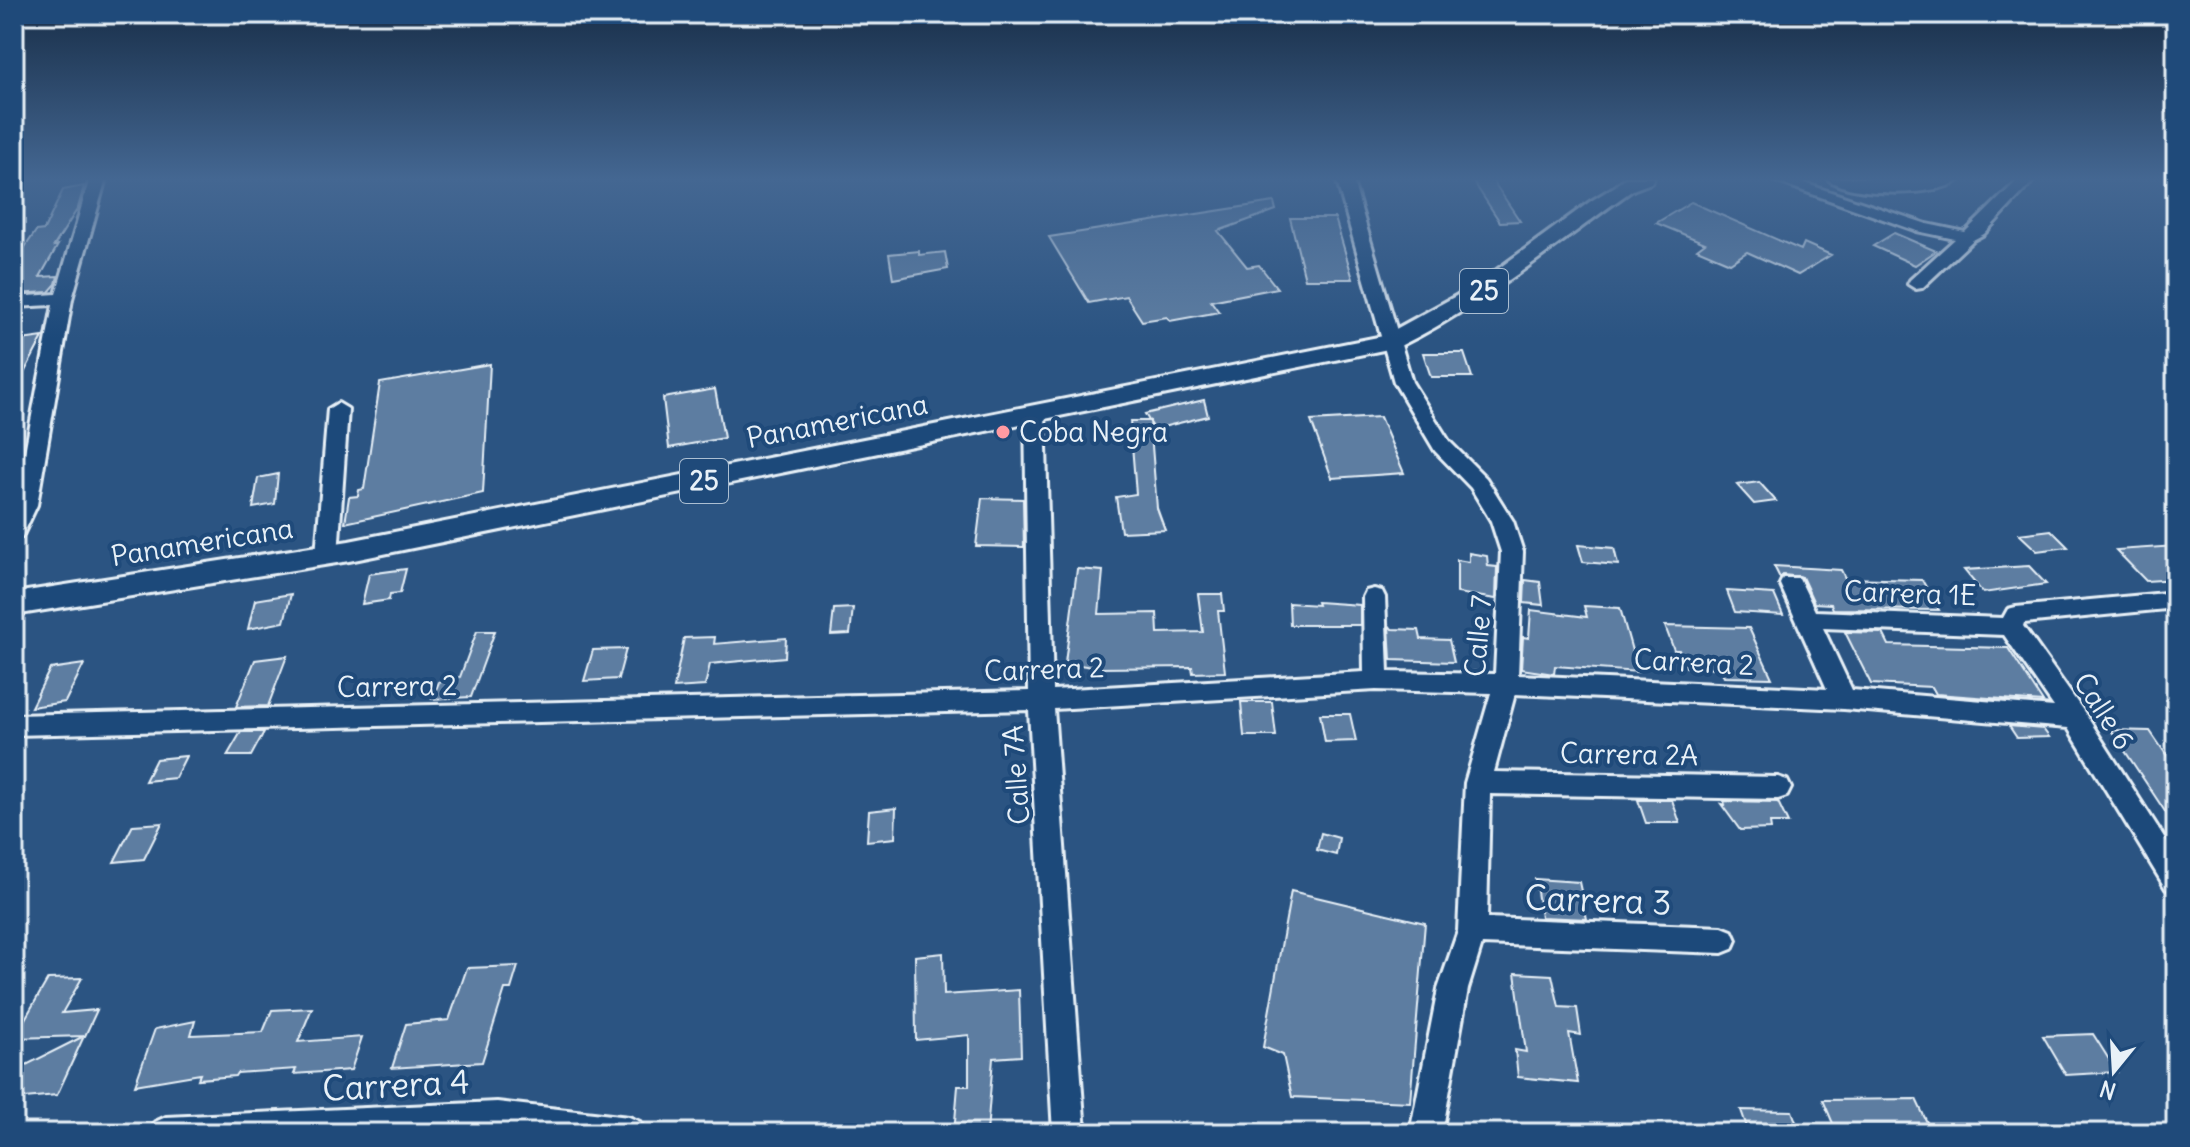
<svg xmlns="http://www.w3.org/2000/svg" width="2190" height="1147" font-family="Delius,sans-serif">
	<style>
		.building { fill: #5d7da1; stroke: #e8f1f8; stroke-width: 2 }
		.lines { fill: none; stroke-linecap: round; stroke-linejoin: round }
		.minor-casing { stroke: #e8f1f8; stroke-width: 6 }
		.major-casing { stroke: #e8f1f8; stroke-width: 6 }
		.highway-casing { stroke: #e8f1f8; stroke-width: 6 }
		.minor { fill: #1f4a7a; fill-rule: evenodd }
		.major { fill: #1f4a7a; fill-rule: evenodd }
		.highway { fill: #1f4a7a; fill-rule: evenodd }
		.poi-dot { fill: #ff9aa2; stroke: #1f4a7a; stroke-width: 3 }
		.labels { text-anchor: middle; stroke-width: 8; stroke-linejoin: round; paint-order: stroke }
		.shield { fill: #1f4a7a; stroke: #acbfd2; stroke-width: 2 }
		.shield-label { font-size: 26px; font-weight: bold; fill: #e8f1f8 }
		.street-label { font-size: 28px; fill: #e8f1f8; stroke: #1f4a7a }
		.poi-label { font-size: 28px; fill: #e8f1f8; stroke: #1f4a7a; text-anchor: start }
		.near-street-label { font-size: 34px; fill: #e8f1f8; stroke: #1f4a7a }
	</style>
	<rect width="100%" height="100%" fill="#2b5482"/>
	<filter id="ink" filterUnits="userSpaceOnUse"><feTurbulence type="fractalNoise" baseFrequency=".0125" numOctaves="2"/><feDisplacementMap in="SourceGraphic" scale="16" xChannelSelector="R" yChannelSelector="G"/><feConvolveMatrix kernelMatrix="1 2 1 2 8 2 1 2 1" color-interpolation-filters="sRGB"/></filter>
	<g filter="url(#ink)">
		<path class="building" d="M1471 178H1491L1520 221 1500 222Z
			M84 186 78 208 54 246 58 245 40 277 58 276 56 284 49 292 14 294V259L19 250H23L36 231 44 230 63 190Z
			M1274 202 1276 210 1218 231 1247 267 1259 265 1277 288 1211 301 1219 312 1170 321 1167 317 1142 321 1126 296 1089 303 1049 237Z
			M1691 202 1801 250 1804 243 1831 255 1798 275 1747 252 1730 263 1697 249 1705 243 1656 223Z
			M1290 218H1335L1353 279H1305Z
			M1894 233 1936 251 1915 265 1873 246Z
			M919 251V255L945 252 948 269 893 279 889 254Z
			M43 337 14 392V341Z
			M1423 353H1464L1472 377H1431Z
			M490 364 483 493 345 523 349 497 358 496 359 490 364 489 380 383Z
			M715 389 724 438 669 448 663 398Z
			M1204 400 1208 416 1154 429 1145 414Z
			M1380 417 1404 473 1332 478 1311 421Z
			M1130 421H1150L1157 508 1165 530 1121 532 1116 497 1136 494Z
			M278 474 275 504 253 508 258 478Z
			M1759 482 1776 501 1754 504 1737 485Z
			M982 498 1023 499 1024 547 976 546Z
			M2051 530 2068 547 2037 551 2019 534Z
			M1578 545 1614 548 1618 565 1583 562Z
			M2176 546V579L2146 581 2116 550Z
			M1469 553 1487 556 1488 566 1497 567 1496 599 1457 593V560L1469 562Z
			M1774 566 1841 570 1845 578 1922 580 1939 610 1833 609 1831 604 1814 603 1802 577 1783 575 1780 578Z
			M2029 566 2046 584 1983 593 1964 570Z
			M406 569 400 593 390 594 389 600 362 604 369 574Z
			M1077 569 1103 571 1099 614 1157 613 1158 633 1203 632 1198 594H1222L1224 611H1218L1225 672 1193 673 1192 667 1100 668 1065 663Z
			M1525 580 1540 582 1543 605 1524 603Z
			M1727 591 1774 594 1783 615 1735 612Z
			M291 594 284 622 248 629 255 600Z
			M1317 602 1360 605V625H1290L1289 603 1318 605Z
			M1584 606 1620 608 1638 672 1555 666 1554 674 1521 669 1523 637 1529 638 1531 610 1587 617Z
			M853 608 850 634 831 635 834 609Z
			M1389 625 1392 629 1419 630 1421 639 1449 640 1454 662 1391 660Z
			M1665 626 1749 628 1772 678 1724 677 1720 668 1686 667 1679 650H1674Z
			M477 631H495L471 697 432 699 439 682 460 677Z
			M1845 632 1883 633 1889 645 2008 648 2043 702 1936 694 1932 687 1871 684Z
			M715 637 714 644 786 638 785 657 710 664 705 686 674 688 684 638Z
			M626 649 618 679 584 681 593 650Z
			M287 656 268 706 236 707 255 660Z
			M84 664 65 702 31 707 50 669Z
			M1241 702H1272L1276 736H1244Z
			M1320 714H1350L1356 741 1325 742Z
			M2009 726 2043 729 2049 737 2017 738Z
			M2111 730 2150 731 2176 769V828Z
			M241 732H264L251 756H227Z
			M186 756 175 778 145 781 156 759Z
			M1638 800H1672L1680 823H1646Z
			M1724 801 1778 802 1788 823H1770L1771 829 1740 830 1721 804 1725 805Z
			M896 808 895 838 867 841 869 811Z
			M162 823 144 859 114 862 133 825Z
			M1321 833 1339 838 1336 855 1317 850Z
			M1535 879 1579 882 1587 919 1541 917Z
			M1291 891 1425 923 1410 1102 1292 1097 1283 1055 1263 1047Z
			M943 953 944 995 1019 990 1021 1056 993 1058 987 1133H954L958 1086H969V1035L916 1040 915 956Z
			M518 966 511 989H505L482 1062 392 1068 406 1024 449 1020 467 968Z
			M1515 973 1552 975 1559 1007 1577 1008 1581 1035 1569 1033 1578 1083 1518 1077 1515 1050 1526 1052Z
			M82 978 62 1013 97 1010 85 1036 14 1038 48 979Z
			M312 1008 298 1042 362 1037 351 1070 294 1074 296 1069 237 1073 235 1076 198 1079 200 1074 135 1085 155 1029 195 1021 191 1035 263 1032 272 1010Z
			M2093 1034 2117 1072 2066 1075 2043 1036Z
			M84 1036 57 1095 14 1099V1071Z
			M1916 1099 1932 1133H1837L1823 1100Z
			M1741 1110 1792 1111 1800 1133H1749Z"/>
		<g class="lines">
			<g class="minor-casing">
				<path id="minor" d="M90 178H106L72 299 37 505 22 537 14 539V510L53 305 14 307V297L56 294Z
					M1336 178H1352L1412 382 1449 441 1486 478 1513 521 1523 552 1518 675 1827 689 1780 584 1783 578H1799L1815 611 2003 618 2008 609 2016 607 2176 592V608L2024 623 2023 626 2084 712 2176 856V892L2166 889 2068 728 1844 709 1515 694 1494 772 1778 777 1787 780 1791 788 1787 796 1778 799 1490 794 1487 918 1722 927 1732 931 1736 940 1732 949 1722 953 1482 944 1468 989 1442 1133H1410L1438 989 1458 931 1465 783 1491 693 1376 690 1054 709 1085 1133H1053L1029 710 14 735V715L1029 691 1025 412 1035 406 1045 412 1053 690 1364 672 1363 597 1366 591 1374 589 1382 591 1385 597 1388 672 1495 674 1501 552 1491 521 1471 488 1435 451 1394 382ZM1823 628 2004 635 2054 707 1852 690Z
					M1767 178H1789L1927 224 1965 232 2020 178H2036L1984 234 1973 240 1922 288 1916 289 1908 284 1910 280 1955 239 1917 231Z
					M338 403 348 409 338 555 335 560H319L316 555 328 409Z
					M497 1102 629 1117 640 1122 645 1133H150L155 1122 166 1117Z"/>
			</g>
			<g class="major-casing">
				<path id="major" d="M1627 179 1634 181 1637 185 1634 189C1556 244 1484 305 1398 347L349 561 14 615V593L349 541 1383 336 1476 285 1591 201Z"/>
			</g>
			<g class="highway-casing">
				<path id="highway" d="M1625 178H1654L1651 183 1627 192 1616 185Z
					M1827 178H1961C1945 198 1843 197 1827 178Z"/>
			</g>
			<use href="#minor" class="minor"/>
			<use href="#major" class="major"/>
			<use href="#highway" class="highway"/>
		</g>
	</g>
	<linearGradient id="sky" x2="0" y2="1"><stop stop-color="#182e48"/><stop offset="0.53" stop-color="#446792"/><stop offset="1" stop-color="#446792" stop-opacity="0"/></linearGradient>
	<rect width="2190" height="338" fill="url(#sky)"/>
	<circle class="poi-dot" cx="1003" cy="432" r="8"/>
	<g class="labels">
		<g class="shield">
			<rect x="1460" y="269" width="48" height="44" rx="6"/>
			<rect x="680" y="459" width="48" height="44" rx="6"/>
		</g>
		<g class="shield-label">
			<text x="1484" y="300">25</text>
			<text x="704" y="490">25</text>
		</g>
		<g class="street-label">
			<text transform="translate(837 421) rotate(-11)" y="10">Panamericana</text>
			<text transform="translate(202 542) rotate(-9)" y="10">Panamericana</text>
			<text transform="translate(1910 593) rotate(2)" y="10">Carrera 1E</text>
			<text transform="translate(1478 636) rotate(-85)" y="10">Calle 7</text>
			<text transform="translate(1694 662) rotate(3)" y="10">Carrera 2</text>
			<text transform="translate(1044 669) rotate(-2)" y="10">Carrera 2</text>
			<text transform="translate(397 686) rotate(-1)" y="10">Carrera 2</text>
			<text transform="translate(2104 711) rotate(57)" y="10">Calle 6</text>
			<text transform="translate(1629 754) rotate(1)" y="10">Carrera 2A</text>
			<text transform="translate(1016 775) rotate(-94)" y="10">Calle 7A</text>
		</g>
		<g class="poi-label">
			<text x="1019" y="442">Coba Negra</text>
		</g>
		<g class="near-street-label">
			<text transform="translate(1598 900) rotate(2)" y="12">Carrera 3</text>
			<text transform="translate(396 1085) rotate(-3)" y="12">Carrera 4</text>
		</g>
	</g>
	<rect width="2190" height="1147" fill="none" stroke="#1f4a7a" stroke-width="48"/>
	<rect x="24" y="24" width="2142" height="1099" fill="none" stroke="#e8f1f8" stroke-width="3" filter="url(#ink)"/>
	<g transform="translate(2114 1071) rotate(198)" stroke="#1f4a7a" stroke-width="6" paint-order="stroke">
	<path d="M0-6L14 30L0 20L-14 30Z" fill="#e8f1f8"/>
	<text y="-12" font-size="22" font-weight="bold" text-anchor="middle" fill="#e8f1f8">N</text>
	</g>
</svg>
